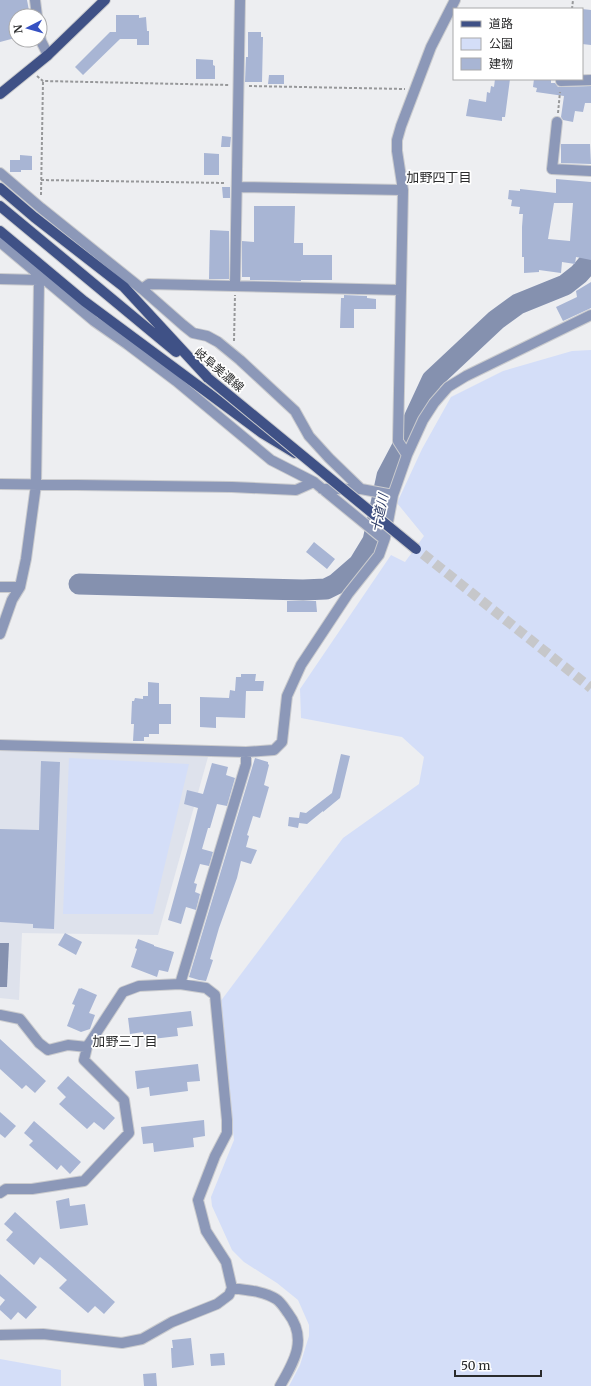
<svg xmlns="http://www.w3.org/2000/svg" width="591" height="1386" font-family="Merriweather,'Noto Sans JP',serif">
	<style>
		.built { fill: #dee2ec }
		.green { fill: #d4def8 }
		.water { fill: #8591af }
		.lines { fill: none; stroke-linecap: round; stroke-linejoin: round }
		.river { stroke: #8591af; stroke-width: 21 }
		.building { fill: #a8b5d4; fill-rule: evenodd }
		.major-tunnel { stroke: #c6c7ca; stroke-width: 10; stroke-dasharray: 10 5; stroke-linecap: butt }
		.minor-casing { stroke: #cacbce; stroke-width: 12 }
		.major-casing { stroke: #cacbce; stroke-width: 12 }
		.path { stroke: #97989a; stroke-width: 2; stroke-dasharray: 3 2; stroke-linecap: butt }
		.minor { stroke: #8c98b8; stroke-width: 10 }
		.major { stroke: #3f5186; stroke-width: 10 }
		.major-bridge-casing { stroke: #cacbce; stroke-width: 12; stroke-linecap: butt }
		.major-bridge { stroke: #3f5186; stroke-width: 10 }
		.labels { text-anchor: middle; stroke-width: 3.5; stroke-linejoin: round; paint-order: stroke }
		.street-label { font-size: 12px; fill: #2a2b2c; stroke: #fff }
		.neighbourhood-label { font-size: 13px; fill: #2a2b2c; stroke: #fff }
		.water-label { font-size: 13px; font-style: italic; fill: #2d3c67; stroke: #fff }
	</style>
	<rect width="100%" height="100%" fill="#edeef1"/>
	<path class="built" d="M0 749 208 757 158 935 22 933 19 1000 0 998Z"/>
	<path class="green" d="M591 350V1386H289L300 1365 309 1336V1325L298 1300 277 1283 244 1262 232 1250 212 1206 211 1197 234 1140 220 1002 343 838 419 784 424 757 402 737 301 718 300 689 391 555 405 562 424 536 397 503 422 449 451 397 503 371 572 351Z
		M69 758 189 764 153 914H63Z
		M0 1359 61 1370V1386H0Z"/>
	<path class="water" d="M0 943H9L7 987H0Z"/>
	<g class="lines">
		<path class="river" d="M79 584 303 590 326 589 336 584 359 564 373 541 387 476 406 440V436L432 380 496 320 518 304 565 285 579 274 591 260"/>
	</g>
	<path class="building" d="M0 0H27L30 16H16V34L14 35 15 38 0 42Z
		M582 9 591 10V45L582 44Z
		M116 15H139V18L146 17 147 31H149V45H137V39H120L83 75 75 67 110 32H116Z
		M248 32H261V37H263L262 82H245L246 57H248Z
		M196 59 213 60V65L215 66V79H196Z
		M269 75H284V84H268Z
		M495 79H510L505 117H502V121L466 116 469 99 486 102 487 92 490 93 491 86 494 87Z
		M534 79H551V83H555L558 87H561L591 86V103H585L583 112 575 111 573 122 563 120 561 117 564 96 536 92 537 88 533 87Z
		M222 136 231 137 230 147H221Z
		M561 144H590L591 164 561 163Z
		M204 153 219 154V175H204Z
		M20 155 32 156V170H21V172H10V160H20Z
		M556 179 591 182V260L576 257 575 264 562 262 561 273 539 270V272L524 273V257H522V227L523 214H519L520 207 511 206 512 200 508 199 509 190 520 191V189L556 193ZM554 203H573L570 241 548 239Z
		M222 187H230V198H223Z
		M254 206H295L294 243H303V255H332V280H301V281L250 280V277H242V241L254 242Z
		M210 230 229 231V279H209Z
		M591 282V308L563 321 556 307 577 297 576 291Z
		M344 295 367 296V298L376 299V309H354V328H340L341 298H344Z
		M314 542 335 559 327 569 306 552Z
		M287 601H316L317 612H287Z
		M241 674H256L255 681H264L263 691H246L245 718 216 717V728L200 727V697L229 698 230 690 235 691 236 677H241Z
		M148 682 159 683V704H171V724H159V734H149V737H144V741H133L134 724H131L132 701H134L135 698 143 699V696H148Z
		M341 754 350 756 340 798 323 812V811L307 824 299 823 298 828 288 826 289 817 299 818 300 812 306 813 332 793Z
		M255 758 268 762V764L269 765 264 785 269 787 260 818 253 816 247 835 249 836 246 847 257 850 251 864 241 861 237 878 219 928 210 959 213 960 206 981 199 980 189 977Z
		M41 761 60 762 54 929 33 928V924L0 922V829L39 830Z
		M212 763 228 767 226 775 235 778 227 806 217 804 210 828H208L202 849 213 852 209 866 200 864 194 883 197 884 195 892 200 894 196 910 186 907 181 924 168 920 189 844 198 808 184 804 187 790 203 794Z
		M65 933 82 942 76 955 58 945Z
		M138 939 154 945V946L174 952 168 972 159 970 157 977 131 967 137 949 135 948Z
		M79 988 80 989 81 988 97 995 89 1013 95 1015 90 1029 81 1032 67 1026 75 1005 72 1004Z
		M191 1011 193 1026 177 1028 178 1036 144 1040 143 1032 130 1034 128 1018Z
		M0 1039 46 1081 35 1093 26 1085 22 1089 0 1069Z
		M198 1064 200 1081 187 1082 188 1091 150 1096 149 1087 137 1089 135 1071Z
		M68 1076 115 1118 104 1130 94 1122 87 1129 59 1104 66 1097 57 1088Z
		M0 1112 16 1126 5 1138 0 1134Z
		M204 1120 205 1136 193 1138 194 1147 154 1152 153 1143 143 1144 141 1127Z
		M34 1121 81 1162 70 1174 61 1165 57 1170 29 1145 33 1141 24 1133Z
		M69 1198 70 1206 85 1204 88 1225 60 1229 56 1201Z
		M15 1212 115 1302 104 1314 95 1306 88 1313 59 1288 67 1280 50 1265 40 1257 34 1265 6 1240 13 1232 4 1224Z
		M0 1274 37 1307 26 1319 18 1312 11 1320 0 1310V1306L5 1300 0 1296Z
		M191 1338 194 1365 172 1368 171 1348H173L172 1340Z
		M224 1353 225 1365 211 1366 210 1354Z
		M156 1373 157 1386H144L143 1374Z"/>
	<g class="lines">
		<path class="major-tunnel" d="M423 554 591 688"/>
		<g class="minor-casing">
			<path id="minor" d="M35 0 37 16
				M40 36 41 41 48 55
				M561 81 591 80
				M557 122 552 169 591 171
				M0 173 41 208 142 289 183 325 193 333 207 336 218 342 240 360 295 411 309 436 329 458 361 489
				M237 187 403 190
				M0 242 94 321 127 344 176 381 259 450 271 460 314 482 380 536 385 538
				M0 279 39 280
				M235 285 240 0
				M142 289 149 284 401 290
				M407 455 398 441 403 190 397 151V140L401 126 431 47 455 0
				M0 484 232 487 296 490 314 482
				M322 489H361L393 495
				M0 587H20
				M0 634 12 600 20 587 26 559 36 485 39 280 41 276
				M0 745 246 752 274 750 282 742 287 696 301 665 348 594 379 555 385 538 393 495 407 455 423 420 434 403 448 387 466 376 591 315
				M180 984 246 764V752
				M0 1015 20 1019 39 1043 48 1050 68 1045 87 1047
				M0 1193 6 1189H32L84 1181 129 1133 124 1100 84 1060 87 1047 123 992 139 986 180 984 206 988 215 995 227 1120V1133L215 1156 198 1200 206 1231 226 1262 232 1288 229 1295 217 1304 172 1322 142 1339 122 1343 43 1334 0 1335
				M232 1288C246 1290 264 1291 276 1299 281 1302 285 1309 288 1313 308 1339 294 1362 280 1386"/>
		</g>
		<g class="major-casing">
			<path id="major" d="M0 94 48 55 105 0
				M0 188 34 217 124 287 208 378
				M0 206 176 352
				M0 231 84 301 262 433 295 453"/>
		</g>
		<path class="path" d="M572 9 573 0
			M37 76 43 81 229 85
			M249 86 405 89
			M558 113 560 92
			M41 180 226 183
			M41 195 43 81
			M234 341 235 295"/>
		<use href="#minor" class="minor"/>
		<use href="#major" class="major"/>
		<g class="major-bridge-casing">
			<path id="major-bridge" d="M208 378 416 549"/>
		</g>
		<use href="#major-bridge" class="major-bridge"/>
	</g>
	<g class="labels">
		<g class="street-label">
			<text transform="translate(219 370) rotate(40)" y="4">岐阜美濃線</text>
		</g>
		<g class="neighbourhood-label">
			<text x="439" y="182">加野四丁目</text>
			<text x="125" y="1046">加野三丁目</text>
		</g>
		<g class="water-label">
			<text transform="translate(379 513) rotate(-78)" y="5">十道川</text>
		</g>
	</g>
	<rect x="453" y="8" width="130" height="72" fill="#ffffff" stroke="#aaaaab"/>
	<rect x="461" y="21" width="20" height="6" fill="#3f5186" stroke="#aaaaab"/>
	<text x="489" y="28" font-size="12" fill="#2a2b2c">道路</text>
	<rect x="461" y="38" width="20" height="12" fill="#d4def8" stroke="#aaaaab"/>
	<text x="489" y="48" font-size="12" fill="#2a2b2c">公園</text>
	<rect x="461" y="58" width="20" height="12" fill="#a8b5d4" stroke="#aaaaab"/>
	<text x="489" y="68" font-size="12" fill="#2a2b2c">建物</text>
	<g transform="translate(28 28) rotate(264)"><circle r="19" fill="#ffffff" stroke="#aaaaab"/>
	<path d="M0-3L7 15L0 10L-7 15Z" fill="#3651c2"/>
	<text y="-6" font-size="11" font-weight="bold" text-anchor="middle" fill="#2a2b2c">N</text>
	</g>
	<path d="M455 1370v6h86v-6" fill="none" stroke="#2a2b2c" stroke-width="2"/>
	<text x="461" y="1370" font-size="12" fill="#2a2b2c" stroke="#ffffff" stroke-width="3" paint-order="stroke">50 m</text>
</svg>
